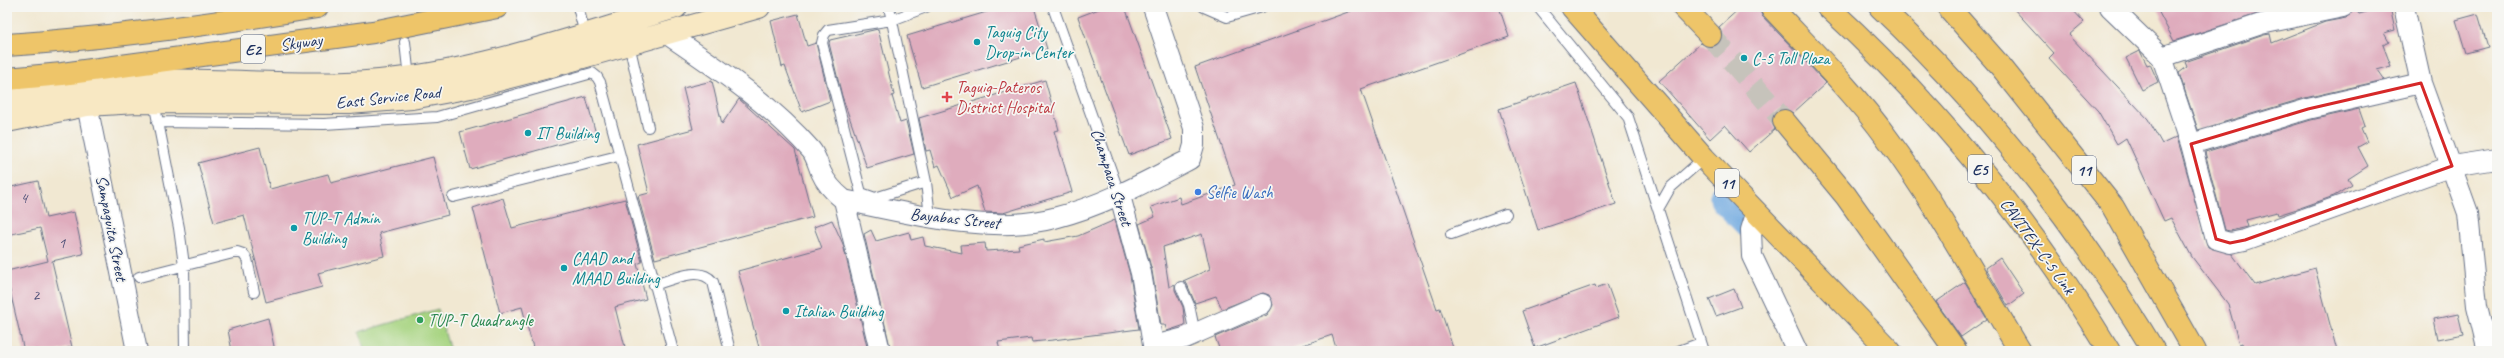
<svg xmlns="http://www.w3.org/2000/svg" width="2504" height="358" font-family="Caveat,sans-serif">
	<style>
		.green { fill: #a7d481; stroke: #618270 }
		.lines { fill: none; stroke-linecap: round; stroke-linejoin: round }
		.river { stroke: #70a9e0; stroke-width: 35 }
		.building { fill: #dfacbd }
		.motorway-tunnel { stroke: #c6c3bb; stroke-width: 22; stroke-dasharray: 22 11; stroke-linecap: butt }
		.service-casing { stroke: #667087; stroke-width: 12 }
		.minor-casing { stroke: #667087; stroke-width: 22 }
		.secondary-casing { stroke: #667087; stroke-width: 24 }
		.primary-casing { stroke: #667087; stroke-width: 24 }
		.motorway-casing { stroke: #667087; stroke-width: 24 }
		.service { stroke: #fff; stroke-width: 10 }
		.minor { stroke: #fff; stroke-width: 20 }
		.secondary { stroke: #f8e8c3; stroke-width: 22 }
		.primary { stroke: #eec569; stroke-width: 22 }
		.motorway { stroke: #eec569; stroke-width: 22 }
		.marked { fill: none; stroke: #d62828; stroke-width: 3; stroke-linejoin: round }
		.culture-dot { fill: #0f9aa8; stroke: #f6f6f2; stroke-width: 1.5 }
		.health-dot { fill: #e0444e; stroke: #f6f6f2; stroke-width: 1.5 }
		.shop-dot { fill: #3f7fe0; stroke: #f6f6f2; stroke-width: 1.5 }
		.leisure-dot { fill: #2e9e5b; stroke: #f6f6f2; stroke-width: 1.5 }
		.labels { text-anchor: middle; stroke-width: 3.5; stroke-linejoin: round; paint-order: stroke }
		.number-label { font-size: 15px; fill: #4c4e76 }
		.shield { fill: #f6f6f2; stroke: #5d6b8a; stroke-width: 1 }
		.shield-label { font-size: 16px; font-weight: bold; fill: #1b2f5e }
		.culture-label { font-size: 17px; fill: #0d838f; stroke: #f6f6f2; text-anchor: start }
		.street-label { font-size: 17px; fill: #1b2f5e; stroke: #f6f6f2 }
		.health-label { font-size: 17px; fill: #be3a42; stroke: #f6f6f2; text-anchor: start }
		.shop-label { font-size: 17px; fill: #366cbe; stroke: #f6f6f2; text-anchor: start }
		.leisure-label { font-size: 17px; fill: #27864d; stroke: #f6f6f2; text-anchor: start }
	</style>
	<rect width="100%" height="100%" fill="#f6f6f2"/>
	<filter id="ink" filterUnits="userSpaceOnUse"><feTurbulence type="fractalNoise" baseFrequency=".025" numOctaves="2"/><feDisplacementMap in="SourceGraphic" scale="8" xChannelSelector="R" yChannelSelector="G"/><feConvolveMatrix kernelMatrix="1 2 1 2 8 2 1 2 1" color-interpolation-filters="sRGB"/></filter>
	<filter id="wash" filterUnits="userSpaceOnUse"><feTurbulence type="fractalNoise" baseFrequency=".012" numOctaves="4" result="noise"/><feDisplacementMap in="SourceGraphic" scale="16" xChannelSelector="R" yChannelSelector="G"/><feGaussianBlur stdDeviation="0.9" result="paint"/><feColorMatrix in="noise" values="0 0 0 0 0 0 0 0 0 0 0 0 0 0 0 0 0 1.4 0 .05"/><feComposite in="paint" operator="in"/></filter>
	<g filter="url(#wash)">
		<rect width="100%" height="100%" fill="#f1e8d2"/>
		<path class="green" d="M438 309 450 351H365L359 332Z"/>
		<g class="lines">
			<path class="river" d="M1727 198 1748 219"/>
		</g>
		<g id="blocks">
			<path class="building" d="M1003 7H1034L1047 49 922 87 907 36Z
				M1104 7H1125L1172 139 1129 155 1078 17Z
				M1362 7H1499L1509 37 1361 89 1437 309 1440 308 1454 351H1337L1332 335 1286 351H1220L1215 337 1267 315 1273 305 1269 295 1263 293 1222 309 1216 296 1195 303 1187 284 1183 281 1210 269 1202 234 1163 247 1169 287 1175 284V290L1183 307 1185 325 1167 331 1165 325H1161L1152 271 1139 224 1155 217 1151 207 1179 197 1181 204 1235 185 1195 67Z
				M1741 7H1759L1762 16 1826 83 1793 113 1782 109 1776 112 1772 123 1775 129 1749 152 1725 125 1710 139 1659 81 1701 43 1707 47 1718 44 1722 38 1719 27Z
				M2012 7H2070L2084 22 2069 35 2148 119 2162 144 2177 137 2208 247 2232 254 2255 285 2315 268 2337 351H2244L2242 343 2239 344 2228 304 2192 257 2171 218 2164 221 2126 138 2117 144 2098 111 2049 58 2054 53Z
				M2156 7H2263L2264 12 2174 41Z
				M2385 7H2390L2395 30 2384 33 2389 42 2383 45 2391 66 2377 70 2384 80 2305 98 2198 130 2179 73 2187 67 2185 62 2264 35 2270 34 2272 43 2325 22 2346 18 2356 8 2359 14Z
				M798 14 807 46 816 43 830 101 802 112 785 66 782 67 771 21Z
				M2478 14 2488 47 2466 53 2456 20Z
				M878 29 894 95 892 96 900 123 906 121 914 154 867 168 842 96 829 43 830 40Z
				M2140 51 2147 65 2150 64 2158 82 2142 90 2126 58Z
				M1045 80 1059 130 1054 131 1072 192 1003 213 985 212 977 186 953 197 939 165 935 167 930 150 926 151 919 118Z
				M712 81 722 124 739 99 795 150 813 217 655 259 638 196 649 193 637 144 693 129 683 88Z
				M1576 83 1616 204 1538 230 1499 109Z
				M586 97 596 134 470 169 460 132Z
				M2359 109 2365 126 2361 128 2367 142 2358 147 2368 166 2348 179 2352 185 2334 196 2303 207 2278 215 2277 212 2246 220 2248 227 2230 231 2225 230 2205 152 2311 120Z
				M260 147 270 189 328 174 331 183 433 157 448 215 379 233 384 256 318 273 322 287 266 302 244 215 214 223 198 163Z
				M38 181 46 218 74 212 83 254 52 261 72 347 57 351H24L7 278V271L48 261 40 228 7 235V188Z
				M503 198 512 228 625 199 642 262 637 264 646 299 615 307 626 351H534L522 307 500 313 473 208Z
				M832 220 843 244 868 351H760L738 271 822 248 814 227Z
				M1115 220 1130 275 1139 329 1053 340 1032 342 1031 338 998 342 1000 351H891L864 234 871 230 876 241 909 232 911 240 923 237 925 246 962 253 961 245 985 243 986 251 1019 249 1018 245 1044 239V242L1078 236Z
				M2000 258 2024 294 2008 306 1986 268Z
				M1965 282 1987 319 1961 337 1936 302Z
				M1607 284 1619 317 1535 348 1522 311 1595 285 1596 288Z
				M1734 289 1741 307 1716 316 1709 299Z
				M2458 314 2463 334 2438 339 2434 319Z
				M268 318 275 351H232L228 330Z"/>
		</g>
	</g>
	<g filter="url(#ink)">
		<use href="#blocks" fill-opacity="0" stroke="#667087" stroke-width="1"/>
		<g class="lines">
			<path class="motorway-tunnel" d="M1710 35 1784 121"/>
			<g class="service-casing">
				<path id="service" d="M578 7 585 34
					M889 7 926 182 930 217
					M926 7 892 20 828 30 824 35 822 43 861 193 875 198 926 182
					M1053 7 1120 196
					M1204 7 1227 17 1262 7
					M1538 7 1628 117 1704 351
					M405 42 409 78
					M629 44 648 127
					M154 102 179 228 184 265 185 351
					M157 122 324 124 437 117 592 73 597 77 600 82 673 351
					M453 197 618 156
					M1658 209 1670 188 1704 158
					M1451 234 1506 214
					M139 277 237 252 243 254 247 259 254 292
					M654 285C672 280 699 265 713 282L730 351
					M1181 287 1189 305 1195 334
					M1679 351 1701 343"/>
			</g>
			<g class="minor-casing">
				<path id="minor" d="M2110 7 2162 57
					M2343 7 2261 24 2162 57 2191 144 2308 109 2421 83
					M2404 7 2421 83 2468 213 2477 306 2488 351
					M667 34C717 68 771 104 811 150 816 156 818 165 821 172 826 184 834 192 844 200 907 213 990 235 1054 218 1102 206 1146 182 1190 159L1194 145V128L1153 7
					M87 105 137 351
					M2191 144 2216 239 2230 243 2245 240 2452 166 2497 159
					M1120 196 1141 273 1154 351
					M844 200 880 351
					M1756 214 1751 230 1752 256 1797 351
					M1154 346 1185 338 1262 304"/>
			</g>
			<g class="secondary-casing">
				<path id="secondary" d="M7 100C45 92 83 83 122 81 197 77 272 86 347 83 460 79 569 39 676 7
					M7 121 87 105 137 102 349 103 412 98 471 87 544 68 759 7"/>
			</g>
			<g class="primary-casing">
				<path id="primary" d="M1572 7 1704 158 1890 351
					M1948 7 2002 68 2113 207 2195 351"/>
			</g>
			<g class="motorway-casing">
				<path id="motorway" d="M1683 7 1710 35
					M1771 7C1810 49 1853 91 1887 138 1937 205 1977 280 2020 351
					M1828 7C1937 107 2032 224 2109 351
					M1880 7C1987 108 2078 225 2154 351
					M7 45C111 38 214 24 317 7
					M7 79 62 74 373 32 497 7
					M1784 121 1846 196 1956 351"/>
			</g>
			<use href="#service" class="service"/>
			<use href="#minor" class="minor"/>
			<use href="#secondary" class="secondary"/>
			<use href="#primary" class="primary"/>
			<use href="#motorway" class="motorway"/>
		</g>
	</g>
	<path class="marked" d="M2421 83 2452 166 2245 240 2230 243 2216 239 2191 144 2308 109Z"/>
	<g class="culture-dot">
		<circle cx="977" cy="42" r="4"/>
		<circle cx="1744" cy="58" r="4"/>
		<circle cx="528" cy="133" r="4"/>
		<circle cx="294" cy="228" r="4"/>
		<circle cx="564" cy="268" r="4"/>
		<circle cx="786" cy="311" r="4"/>
	</g>
	<path class="health-dot" d="M945 91h4v4h4v4h-4v4h-4v-4h-4v-4h4z"/>
	<circle class="shop-dot" cx="1198" cy="192" r="4"/>
	<circle class="leisure-dot" cx="420" cy="320" r="4"/>
	<g class="labels">
		<g class="number-label">
			<text x="24" y="203">4</text>
			<text x="62" y="248">1</text>
			<text x="36" y="300">2</text>
		</g>
		<g class="shield">
			<rect x="241" y="35" width="24" height="28" rx="3"/>
			<rect x="1968" y="155" width="24" height="28" rx="3"/>
			<rect x="2072" y="156" width="24" height="28" rx="3"/>
			<rect x="1715" y="169" width="24" height="28" rx="3"/>
		</g>
		<g class="shield-label">
			<text x="253" y="55">E2</text>
			<text x="1980" y="175">E5</text>
			<text x="2084" y="176">11</text>
			<text x="1727" y="189">11</text>
		</g>
		<g class="culture-label">
			<text x="985" y="38">Taguig City<tspan x="985" dy="20">Drop-in Center</tspan></text>
			<text x="1752" y="64">C-5 Toll Plaza</text>
			<text x="536" y="139">IT Building</text>
			<text x="302" y="224">TUP-T Admin<tspan x="302" dy="20">Building</tspan></text>
			<text x="572" y="264">CAAD and<tspan x="572" dy="20">MAAD Building</tspan></text>
			<text x="794" y="317">Italian Building</text>
		</g>
		<g class="street-label">
			<text transform="translate(301 42) rotate(-8)" y="6">Skyway</text>
			<text transform="translate(388 97) rotate(-6)" y="6">East Service Road</text>
			<text transform="translate(1112 177) rotate(72)" y="6">Champaca Street</text>
			<text transform="translate(955 218) rotate(6)" y="6">Bayabas Street</text>
			<text transform="translate(112 228) rotate(79)" y="6">Sampaguita Street</text>
			<text transform="translate(2038 246) rotate(54)" y="6">CAVITEX–C-5 Link</text>
		</g>
		<g class="health-label">
			<text x="956" y="93">Taguig-Pateros<tspan x="956" dy="20">District Hospital</tspan></text>
		</g>
		<g class="shop-label">
			<text x="1206" y="198">Selfie Wash</text>
		</g>
		<g class="leisure-label">
			<text x="428" y="326">TUP-T Quadrangle</text>
		</g>
	</g>
	<rect width="2504" height="358" fill="none" stroke="#f6f6f2" stroke-width="24"/>
</svg>
